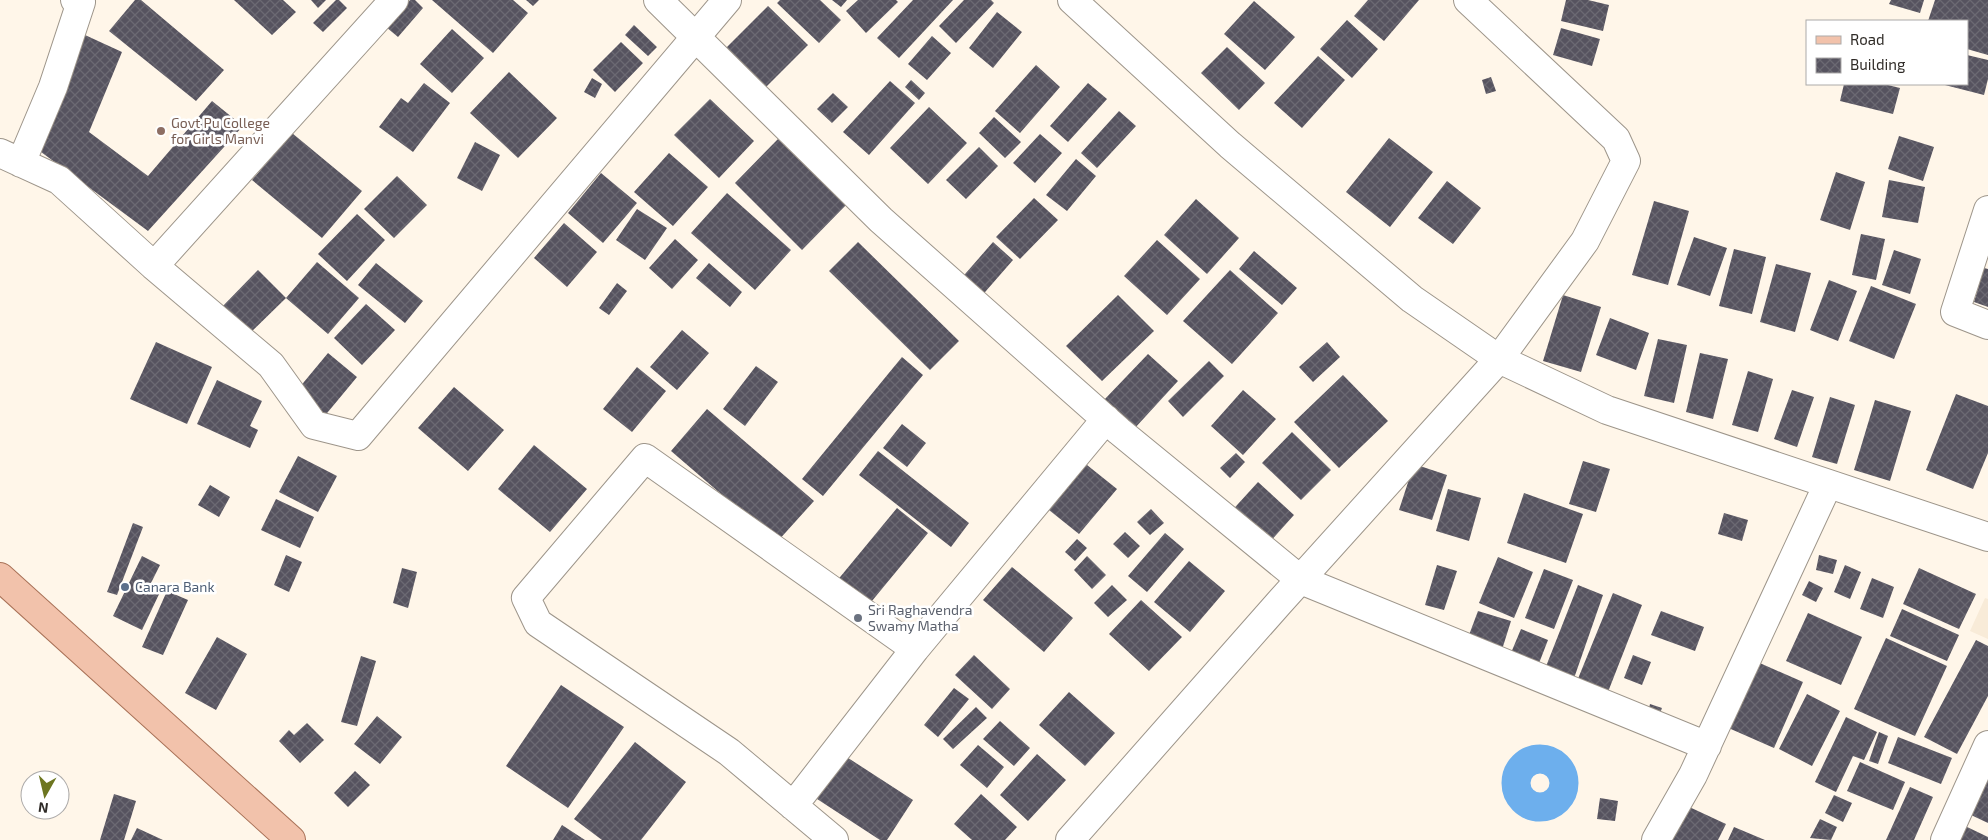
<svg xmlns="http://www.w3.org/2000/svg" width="1988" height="840" font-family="'Exo 2',sans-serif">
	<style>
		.built { fill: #f8ebd8 }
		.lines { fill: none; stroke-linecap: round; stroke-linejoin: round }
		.canal { stroke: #6dafed; stroke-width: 29 }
		.building { fill: url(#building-cross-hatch) }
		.minor-casing { stroke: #9d958a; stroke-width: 30 }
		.major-casing { stroke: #a97258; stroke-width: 30 }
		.minor { stroke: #fff; stroke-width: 28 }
		.major { stroke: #f2c2ab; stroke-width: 28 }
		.education-dot { fill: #8d6e63; stroke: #fff; stroke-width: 2 }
		.service-dot { fill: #5c6f8a; stroke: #fff; stroke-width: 2 }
		.worship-dot { fill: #6b7280; stroke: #fff; stroke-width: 2 }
		.labels { text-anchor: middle; stroke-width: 5; stroke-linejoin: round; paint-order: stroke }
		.education-label { font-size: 14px; fill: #785e54; stroke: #fff; text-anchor: start }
		.service-label { font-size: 14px; fill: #4e5e75; stroke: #fff; text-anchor: start }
		.worship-label { font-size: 14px; fill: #5b616d; stroke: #fff; text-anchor: start }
	</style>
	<defs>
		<pattern id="building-cross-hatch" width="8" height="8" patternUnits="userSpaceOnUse" patternTransform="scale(1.25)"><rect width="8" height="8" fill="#56535f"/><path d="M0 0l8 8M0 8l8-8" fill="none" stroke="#6b6972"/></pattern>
	</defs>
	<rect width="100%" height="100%" fill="#fff6e9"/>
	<path class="built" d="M1985 598 1988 599V639L1970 631Z"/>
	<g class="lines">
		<path class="canal" d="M1516 783a24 24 0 1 1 48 0a24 24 0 1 1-48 0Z"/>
	</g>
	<path class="building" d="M135 0H141L224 70 196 101 109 31Z
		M234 0H283L296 12 272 35Z
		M311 0H326L318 8Z
		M336 0H339L347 8 323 32 313 23Z
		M410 0H415L423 8 398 37 386 27Z
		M432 0H513L528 13 493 53Z
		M526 0H539L533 6Z
		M780 0H820L841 20 819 43 777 3Z
		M832 0H847L841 7Z
		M858 0H896L898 2 866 33 846 11Z
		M913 0H953L899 58 877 38Z
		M964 0H991L994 3 956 43 939 26Z
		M1368 0H1419L1384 41 1354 16Z
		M1566 0H1588L1609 5 1603 31 1561 21Z
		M1891 0H1924L1920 13 1889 4Z
		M1935 0H1988V55L1967 49V21H1928Z
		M1254 1 1295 37 1265 70 1224 34Z
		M768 6 808 45 766 87 726 48Z
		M997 12 1022 32 993 68 969 48Z
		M1347 20 1378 49 1352 78 1320 49Z
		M634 25 657 47 648 56 625 35Z
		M1561 28 1600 39 1592 66 1553 55Z
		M452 29 484 58 452 93 420 64Z
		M85 35 122 52 89 132 148 176 212 101 243 126 148 231 41 152Z
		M932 36 951 53 927 80 908 64Z
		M621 42 643 63 615 92 593 70Z
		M1227 47 1265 83 1239 110 1201 73Z
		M1967 55 1988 60V79L1984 95 1941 84H1967Z
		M1318 56 1345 80 1302 128 1274 103Z
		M1036 65 1060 87 1020 133 995 111Z
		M509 72 557 118 518 158 470 113Z
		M1491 77 1496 91 1486 94 1482 80Z
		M592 78 602 84 595 98 584 92Z
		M911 80 925 93 919 100 905 87Z
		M890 81 915 103 869 155 843 132Z
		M424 83 450 103 413 152 379 127 401 98 408 103Z
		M1088 83 1107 99 1068 142 1050 126Z
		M1844 84H1884L1900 88 1893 114 1840 101Z
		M833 93 848 107 832 123 817 109Z
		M710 99 754 141 719 178 674 135Z
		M929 107 967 143 928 184 890 148Z
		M1119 111 1136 126 1097 168 1081 153Z
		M994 117 1021 142 1005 158 979 133Z
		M292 133 362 191 322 238 252 180Z
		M1040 134 1062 153 1035 183 1013 163Z
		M1899 136 1934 147 1923 181 1888 169Z
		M1389 138 1433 172 1390 227 1346 192Z
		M778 139 846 205 802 250 735 183Z
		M475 142 500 155 482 191 457 178Z
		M979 147 998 166 966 199 946 180Z
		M669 153 708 187 673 226 634 192Z
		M1076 159 1096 176 1067 211 1046 195Z
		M1836 172 1865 182 1850 230 1820 220Z
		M601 173 637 203 603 243 568 213Z
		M397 176 427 205 394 238 364 209Z
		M1889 180 1925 187 1918 223 1882 217Z
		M1447 181 1481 208 1453 244 1418 218Z
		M727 193 791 250 755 290 691 233Z
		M1034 198 1058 220 1020 259 996 237Z
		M1196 199 1239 238 1207 274 1164 235Z
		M1654 201 1689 211 1668 285 1632 275Z
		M637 209 667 228 645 260 616 240Z
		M357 214 385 240 347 281 318 254Z
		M564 223 597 252 567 287 534 258Z
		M1861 234 1885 239 1876 280 1852 275Z
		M1694 237 1727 248 1710 296 1677 285Z
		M675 239 698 260 672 289 649 268Z
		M1157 240 1200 279 1167 315 1124 276Z
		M858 242 959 341 930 370 829 271Z
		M993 242 1013 260 979 299 959 281Z
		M1734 249 1766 257 1752 314 1719 306Z
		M1894 250 1921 259 1910 294 1882 285Z
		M1254 251 1297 288 1282 305 1239 269Z
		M317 262 359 298 328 334 286 298Z
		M376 263 423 301 405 323 358 285Z
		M709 263 742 292 730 307 696 278Z
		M1776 264 1811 273 1795 332 1760 322Z
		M1984 268 1988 269V307L1974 302Z
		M258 270 286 298 249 334 221 308Z
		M1230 270 1278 313 1232 364 1183 321Z
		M1829 280 1857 291 1838 341 1810 330Z
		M617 283 627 291 609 315 599 308Z
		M1871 286 1916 304 1894 359 1849 341Z
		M1118 295 1154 331 1102 381 1066 346Z
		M1563 295 1601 307 1581 372 1543 361Z
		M366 304 395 330 362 365 334 338Z
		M1610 318 1649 333 1636 370 1596 355Z
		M682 330 709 353 677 390 650 367Z
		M1658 339 1687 345 1674 403 1644 396Z
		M156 342 212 367 187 424 130 399Z
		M1327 342 1340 357 1313 382 1299 367Z
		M328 353 357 377 323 418 294 394Z
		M1700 353 1728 359 1713 419 1686 412Z
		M1148 354 1178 381 1134 429 1104 400Z
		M902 357 923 375 823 496 802 479Z
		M1209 361 1224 376 1183 417 1168 401Z
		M756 366 778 382 745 426 723 409Z
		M637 367 666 391 632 432 603 409Z
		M1748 371 1773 379 1758 432 1732 425Z
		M1343 375 1388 421 1339 468 1294 422Z
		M217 380 262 401 250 426 258 430 250 448 197 424Z
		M454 387 504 430 468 471 418 428Z
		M1243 390 1276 419 1243 455 1211 426Z
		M1792 390 1814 397 1797 447 1774 439Z
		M1956 394 1988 406V453L1973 489 1926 470Z
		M1830 397 1855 405 1837 464 1812 457Z
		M1875 400 1911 411 1890 481 1854 470Z
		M707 409 814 501 777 542 671 451Z
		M902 424 926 443 907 467 883 448Z
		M1292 432 1331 470 1301 500 1262 463Z
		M534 445 587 489 550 532 498 489Z
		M878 451 969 523 951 547 859 475Z
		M1236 453 1245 462 1230 478 1220 468Z
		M298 456 337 476 318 512 279 492Z
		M1082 461 1117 489 1079 534 1044 506Z
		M1583 461 1610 469 1596 512 1569 504Z
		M1414 464 1447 475 1432 520 1399 510Z
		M1258 482 1294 515 1267 545 1228 515Z
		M210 485 230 497 219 517 198 505Z
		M1448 489 1481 498 1469 541 1436 531Z
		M1524 493 1583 514 1566 563 1507 543Z
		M276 499 314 517 300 548 261 530Z
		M897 508 928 533 867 607 836 582Z
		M1151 509 1164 523 1150 535 1137 522Z
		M1724 513 1748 520 1742 541 1718 534Z
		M133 523 143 527 117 595 107 592Z
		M1125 532 1140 546 1128 558 1113 544Z
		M1165 533 1184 549 1147 592 1128 576Z
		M1077 539 1087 548 1075 561 1065 552Z
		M286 555 302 562 289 592 274 585Z
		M1819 555 1837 560 1833 574 1816 570Z
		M142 556 160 565 150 585 161 590 142 630 113 616Z
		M1087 556 1106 575 1092 589 1074 570Z
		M1498 557 1533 572 1514 618 1479 603Z
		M1189 561 1225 591 1190 632 1154 602Z
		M1437 565 1457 571 1444 610 1425 605Z
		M1845 565 1861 572 1850 599 1834 592Z
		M1012 567 1073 618 1044 652 983 600Z
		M402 568 417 572 408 608 393 603Z
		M1919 568 1976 594 1959 629 1903 604Z
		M1544 569 1573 580 1554 629 1525 618Z
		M1872 578 1894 587 1883 618 1860 609Z
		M1809 581 1823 588 1816 602 1802 595Z
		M1112 585 1127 600 1108 617 1094 603Z
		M1578 585 1603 595 1572 684 1543 674Z
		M167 591 188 600 163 655 142 647Z
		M1613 593 1642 605 1606 697 1575 686Z
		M1141 600 1182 637 1149 671 1109 634Z
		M1902 609 1959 635 1947 661 1890 636Z
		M1478 611 1511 621 1500 656 1466 643Z
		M1661 611 1704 627 1695 651 1651 635Z
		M1808 613 1862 637 1841 685 1786 661Z
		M1521 629 1548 640 1536 671 1508 660Z
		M217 637 247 654 216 710 185 693Z
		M1886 638 1947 666 1915 736 1854 709Z
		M1976 640 1988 646V696L1957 754 1924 737Z
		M974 655 1010 689 992 709 955 675Z
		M1633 655 1651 662 1642 685 1624 678Z
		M361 656 376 661 357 726 341 722Z
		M1753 660 1803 682 1774 748 1724 726Z
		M561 685 624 727 568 808 506 766Z
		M954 688 969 699 938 737 924 725Z
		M1069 692 1115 733 1085 766 1039 725Z
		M1807 694 1840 711 1812 766 1779 749Z
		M1650 704 1662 708 1658 719 1647 716Z
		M976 707 987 718 953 749 943 739Z
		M377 716 402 737 380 764 354 744Z
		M1846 717 1877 732 1864 760 1853 756 1836 792 1815 782Z
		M1000 721 1030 748 1014 766 983 739Z
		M307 723 324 740 300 763 279 741 289 730 294 735Z
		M1879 732 1888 736 1878 764 1869 761Z
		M1898 737 1952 758 1941 784 1888 763Z
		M635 742 686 782 641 840H602L574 819Z
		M978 745 1004 767 987 788 960 765Z
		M842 754 913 800 887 840H880L814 797Z
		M1037 754 1066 780 1028 821 1000 795Z
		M1860 762 1905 782 1893 810 1847 791Z
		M355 771 370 785 348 807 334 793Z
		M1988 778V823L1971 815Z
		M1910 787 1933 797 1914 840H1886Z
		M114 794 136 801 124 840H100Z
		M981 794 1017 827 1005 840H972L954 824Z
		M1834 795 1852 803 1843 822 1825 813Z
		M1600 798 1618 801 1615 821 1597 819Z
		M1685 805 1726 824 1718 840H1669Z
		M1820 819 1837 827 1831 840 1810 838Z
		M562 825 585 840H553Z
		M1965 826 1988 837V840H1958Z
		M1734 827 1765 840H1728Z
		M137 828 163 840H131Z"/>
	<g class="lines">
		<g class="minor-casing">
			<path id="minor" d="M658 0 881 220 1119 431 1301 580 1707 746
				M1072 0 1230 145 1412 299 1499 359 1607 410 1988 537
				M0 153 59 180 154 266 271 365 314 425 358 436 727 0
				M21 163 53 87 81 2 75 0
				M1988 210 1955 312 1988 325
				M154 266 394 0
				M915 649 1106 419
				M793 806 915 649 645 458 526 598 538 623 729 752 834 840
				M1070 840 1279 603 1499 359 1585 241 1626 161 1616 139 1468 0
				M1656 840 1693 775 1828 484
				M1945 840 1988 745"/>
		</g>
		<g class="major-casing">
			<path id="major" d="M0 577 291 840"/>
		</g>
		<use href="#minor" class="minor"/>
		<use href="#major" class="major"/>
	</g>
	<circle class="education-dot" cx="161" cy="131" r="5"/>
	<circle class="service-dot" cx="125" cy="587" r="5"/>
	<circle class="worship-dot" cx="858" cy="618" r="5"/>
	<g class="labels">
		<g class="education-label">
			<text x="171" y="128">Govt Pu College<tspan x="171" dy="16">for Girls Manvi</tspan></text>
		</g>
		<g class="service-label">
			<text x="135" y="592">Canara Bank</text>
		</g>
		<g class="worship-label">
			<text x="868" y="615">Sri Raghavendra<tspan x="868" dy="16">Swamy Matha</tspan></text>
		</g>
	</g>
	<rect x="1806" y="20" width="162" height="65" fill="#ffffff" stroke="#acaaa9"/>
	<rect x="1816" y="36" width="25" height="8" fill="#f2c2ab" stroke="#acaaa9"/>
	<text x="1850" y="45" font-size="15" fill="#2f2b27">Road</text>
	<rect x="1816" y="58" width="25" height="15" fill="url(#building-cross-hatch)" stroke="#acaaa9"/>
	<text x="1850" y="70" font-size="15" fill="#2f2b27">Building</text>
	<g transform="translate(45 795) rotate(188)"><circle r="24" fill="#ffffff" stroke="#acaaa9"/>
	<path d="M0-4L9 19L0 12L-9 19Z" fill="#6d7620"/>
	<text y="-8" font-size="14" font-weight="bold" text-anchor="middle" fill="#2f2b27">N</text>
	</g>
</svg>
